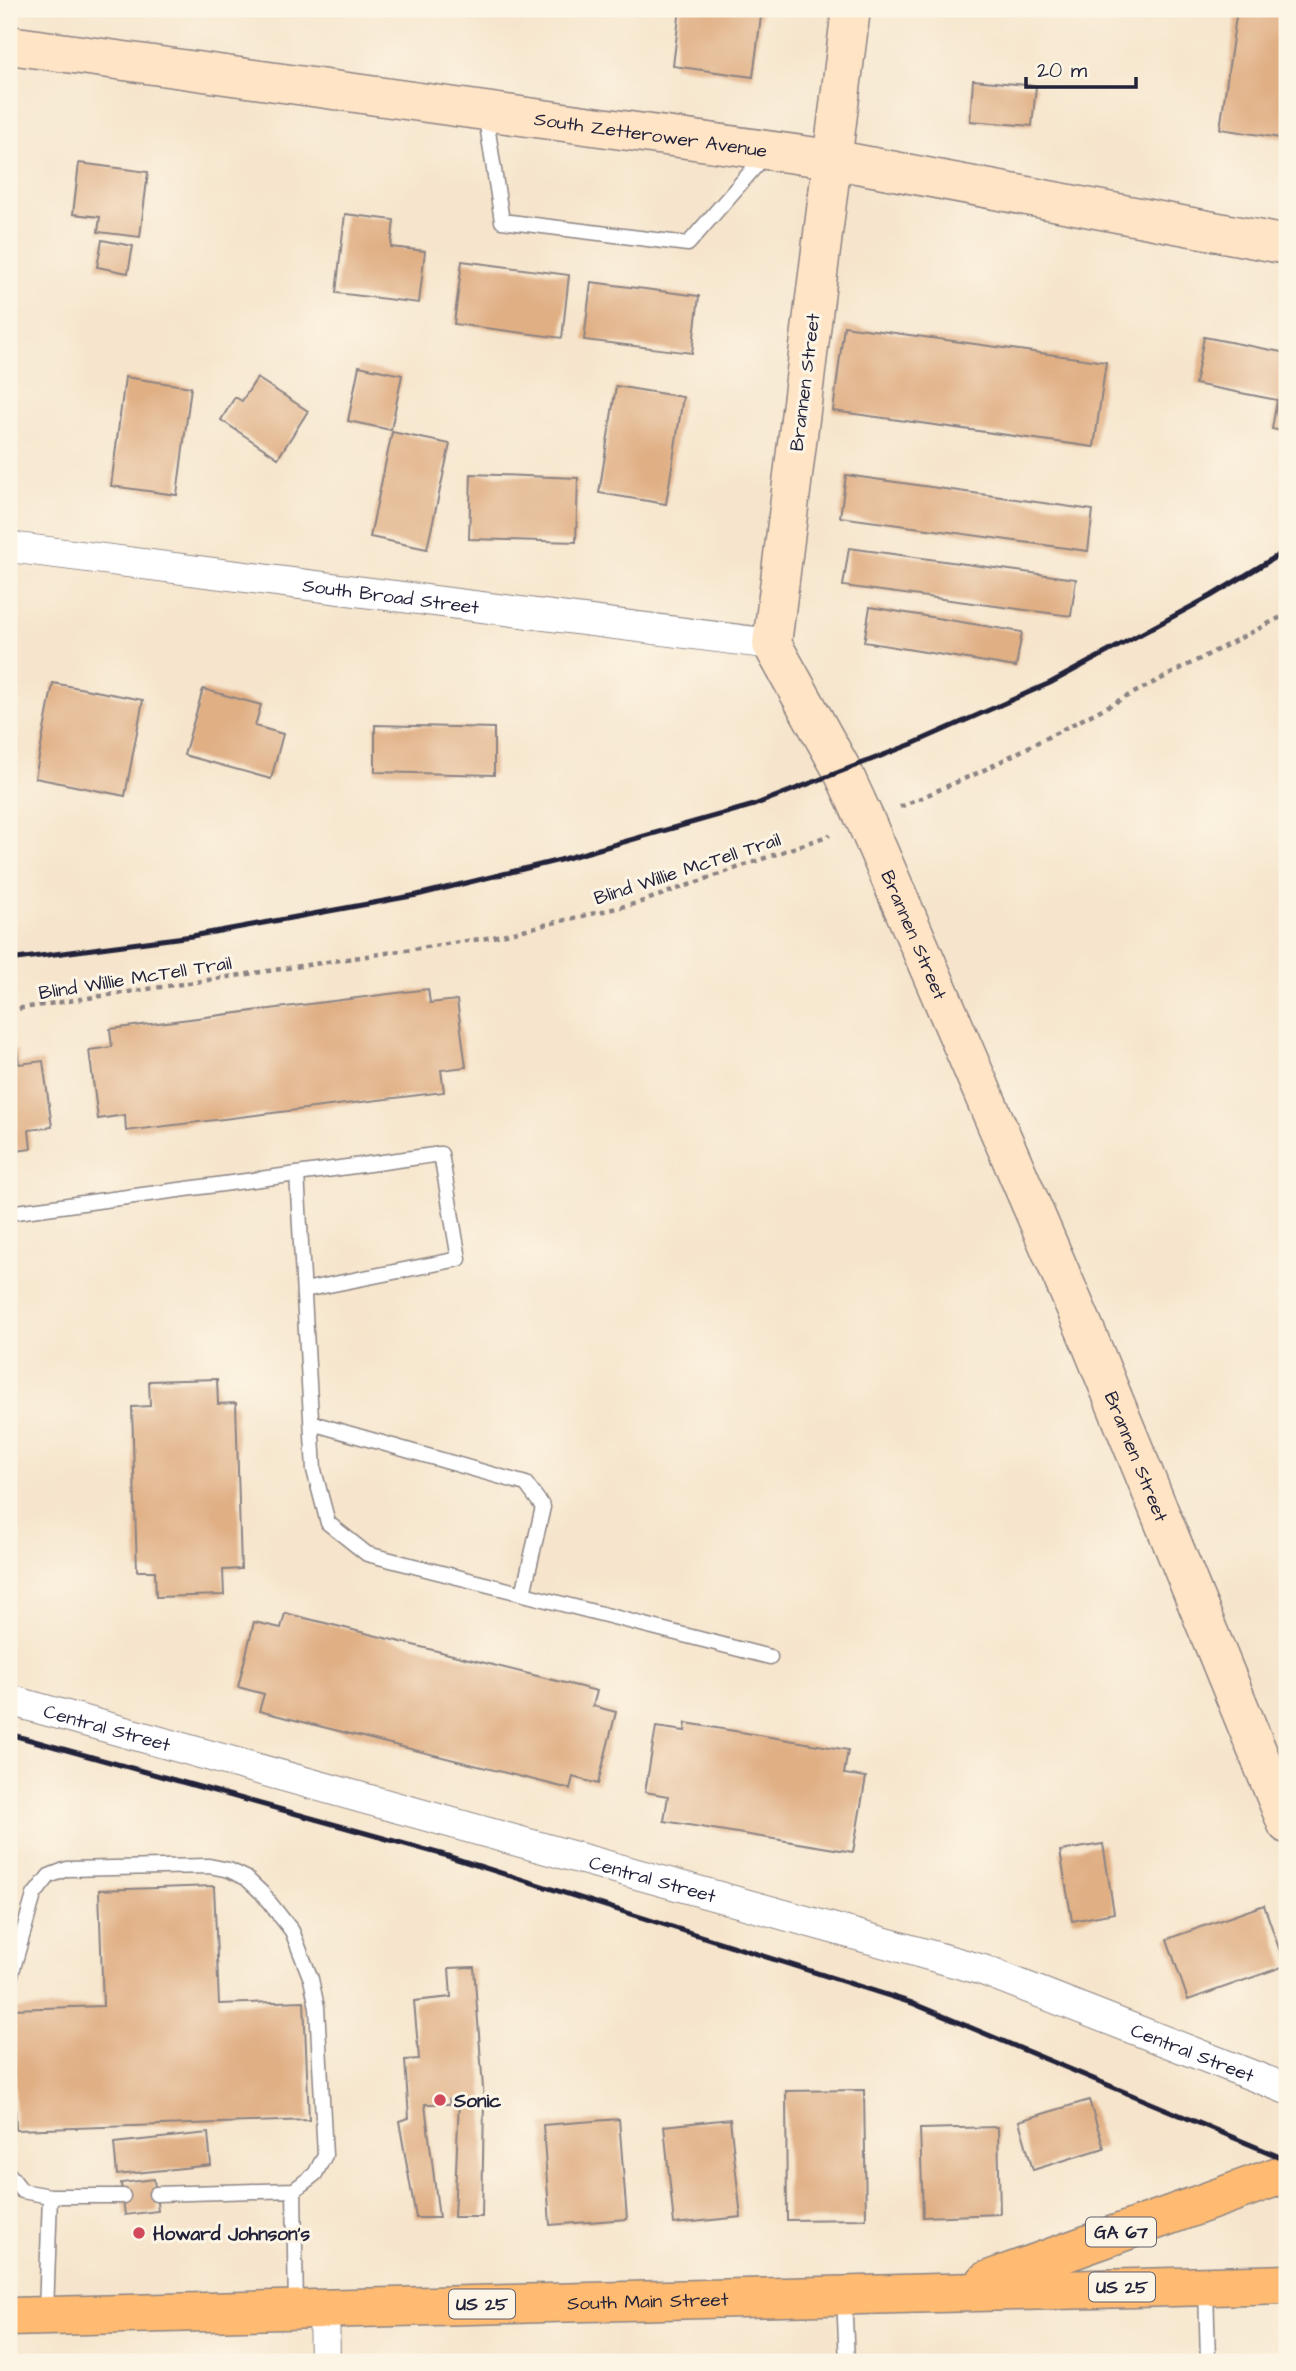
<svg xmlns="http://www.w3.org/2000/svg" width="1296" height="2371" font-family="'Architects Daughter',sans-serif">
	<style>
		.building { fill: #e0af84 }
		.lines { fill: none; stroke-linecap: round; stroke-linejoin: round }
		.lane-casing { stroke: #8c8484; stroke-width: 17 }
		.street-casing { stroke: #8c8484; stroke-width: 32 }
		.secondary-casing { stroke: #8c8484; stroke-width: 41 }
		.primary-casing { stroke: #8c8484; stroke-width: 41 }
		.path { stroke: #8c8484; stroke-width: 4.5; stroke-dasharray: 5 5; stroke-linecap: butt }
		.lane { stroke: #fff; stroke-width: 14 }
		.street { stroke: #fff; stroke-width: 30 }
		.secondary { stroke: #ffe4c6; stroke-width: 38 }
		.primary { stroke: #ffbb71; stroke-width: 38 }
		.rail { stroke: #22223b; stroke-width: 5 }
		.poi-dot { fill: #d1495b; stroke: #fcf5e5; stroke-width: 2.5 }
		.labels { text-anchor: middle; stroke-width: 6; stroke-linejoin: round; paint-order: stroke }
		.shield { fill: #fcf5e5; stroke: #63616e; stroke-width: 2 }
		.shield-label { font-size: 18px; font-weight: bold; fill: #22223b }
		.street-label { font-size: 19px; fill: #22223b; stroke: #fcf5e5 }
		.poi-label { font-size: 19px; font-weight: bold; fill: #22223b; stroke: #fcf5e5; text-anchor: start }
	</style>
	<rect width="100%" height="100%" fill="#fcf5e5"/>
	<filter id="ink" filterUnits="userSpaceOnUse"><feTurbulence type="fractalNoise" baseFrequency=".0143" numOctaves="2"/><feDisplacementMap in="SourceGraphic" scale="14" xChannelSelector="R" yChannelSelector="G"/><feConvolveMatrix kernelMatrix="1 2 1 2 8 2 1 2 1" color-interpolation-filters="sRGB"/></filter>
	<filter id="wash" filterUnits="userSpaceOnUse"><feTurbulence type="fractalNoise" baseFrequency=".00686" numOctaves="4" result="noise"/><feDisplacementMap in="SourceGraphic" scale="28" xChannelSelector="R" yChannelSelector="G"/><feGaussianBlur stdDeviation="1.57" result="paint"/><feColorMatrix in="noise" values="0 0 0 0 0 0 0 0 0 0 0 0 0 0 0 0 0 1.4 0 .05"/><feComposite in="paint" operator="in"/></filter>
	<g filter="url(#wash)">
		<rect width="100%" height="100%" fill="#f6e5cc"/>
		<g id="blocks">
			<path class="building" d="M680 9H762L753 77 673 66Z
				M1237 9H1287V38L1282 78 1287 79V139L1220 129Z
				M973 80 1036 86 1032 126 970 121Z
				M79 163 148 172 140 237 98 232 100 217 73 214Z
				M345 214 394 220 391 247 425 251 419 303 336 293Z
				M102 240 133 246 128 273 97 267Z
				M462 261 569 275 562 338 454 324Z
				M591 282 699 296 692 353 584 340Z
				M844 326 1106 362 1094 447 833 411Z
				M1204 337 1287 353V432L1272 429 1277 400 1195 384Z
				M359 366 402 375 391 430 348 421Z
				M125 377 191 387 177 495 111 486Z
				M257 378 308 411 278 458 221 420 235 397 242 401Z
				M616 386 683 397 666 504 599 493Z
				M392 432 450 444 427 549 370 537Z
				M471 474 578 478 576 542 469 539Z
				M846 475 1093 510 1088 551 840 517Z
				M849 548 1076 579 1071 616 843 586Z
				M870 607 1022 632 1016 667 864 642Z
				M53 683 143 700 125 796 35 778Z
				M203 689 261 705 255 726 283 734 271 779 184 755Z
				M375 725 494 728V775L375 772Z
				M428 989 430 1003 457 1000 466 1067 441 1070 444 1092 126 1131 125 1115 98 1119 89 1050 112 1047 110 1029Z
				M17 1050 19 1064 43 1061 52 1127 29 1130 31 1149 9 1152V1051Z
				M217 1379 218 1404 236 1403 241 1569 223 1570 224 1595 156 1597 155 1571H137L132 1407 150 1406 149 1381Z
				M285 1613 597 1691 593 1706 616 1712 598 1784 573 1777 570 1789 259 1711 264 1694 238 1687 254 1622 281 1628Z
				M686 1723 848 1750 844 1774 866 1777 853 1852 664 1821 668 1796 645 1792 656 1727 685 1731Z
				M1103 1844 1114 1913 1072 1921 1060 1851Z
				M214 1886 219 2004 304 2001 309 2120 16 2130 12 2009 103 2006 99 1890Z
				M1264 1905 1285 1966 1188 2000 1167 1939Z
				M474 1967 484 2102 482 2217H454L459 2100 449 2099 450 2104H425L439 2218H416L399 2121 409 2118 405 2060 419 2059 414 2001 451 1997 449 1968Z
				M864 2090 866 2219 787 2220 786 2091Z
				M1089 2100 1104 2148 1033 2170 1019 2121Z
				M619 2119 627 2219 550 2225 543 2125Z
				M730 2119 741 2217 674 2224 664 2126Z
				M998 2127 1000 2214 923 2217 920 2129Z
				M208 2133 211 2165 117 2175 114 2143Z
				M154 2179 158 2211 125 2215 121 2183Z"/>
		</g>
	</g>
	<g filter="url(#ink)">
		<use href="#blocks" fill-opacity="0" stroke="#8c8484" stroke-width="2"/>
		<g class="lines">
			<g class="lane-casing">
				<path id="lane" d="M485 112 502 221 688 244 767 153
					M297 1174 441 1154 459 1259 304 1290
					M9 1213 297 1174 314 1470 328 1523 367 1554 770 1657
					M312 1423 526 1484 543 1507 523 1594
					M9 1982 34 1895 49 1876 67 1869 209 1866 229 1870 246 1878 262 1893 292 1931 311 1979 317 2007 325 2155 315 2174 294 2190 296 2308
					M9 2174 22 2191 50 2196 46 2313
					M156 2194 294 2190
					M50 2196H123
					M1206 2287 1208 2362
					M844 2297 847 2362"/>
			</g>
			<g class="street-casing">
				<g id="street">
					<path id="s1" d="M9 547 772 644"/>
					<path id="s2" d="M9 1700 983 1970 1287 2089"/>
					<path d="M324 2308 325 2362"/>
				</g>
			</g>
			<g class="secondary-casing">
				<g id="secondary">
					<path id="s3" d="M851 9 772 644 842 770 866 822 1089 1339 1287 1824"/>
					<path id="s4" d="M9 45 831 159 1287 245"/>
				</g>
			</g>
			<g class="primary-casing">
				<g id="primary">
					<path d="M986 2281 1287 2173"/>
					<path id="s5" d="M9 2317 1287 2284"/>
				</g>
			</g>
			<path class="path" d="M900 807 982 771 1287 614
				M9 1010 493 937 638 903 830 835"/>
			<use href="#lane" class="lane"/>
			<use href="#street" class="street"/>
			<use href="#secondary" class="secondary"/>
			<use href="#primary" class="primary"/>
			<path class="rail" d="M9 960 192 936 417 895 560 860 754 805 912 744 1050 683 1211 596 1287 550
				M9 1734 441 1854 912 2003 1287 2160"/>
		</g>
	</g>
	<g class="poi-dot">
		<circle cx="440" cy="2100" r="7"/>
		<circle cx="139" cy="2233" r="7"/>
	</g>
	<g class="labels">
		<g class="shield">
			<rect x="1086" y="2217.5" width="70" height="29" rx="5"/>
			<rect x="1089" y="2272.5" width="66" height="29" rx="5"/>
			<rect x="449" y="2289.5" width="66" height="29" rx="5"/>
		</g>
		<g class="shield-label">
			<text x="1121" y="2238">GA 67</text>
			<text x="1122" y="2293">US 25</text>
			<text x="482" y="2310">US 25</text>
		</g>
		<g class="street-label">
			<text dy="7" stroke="none"><textPath href="#s4" startOffset="648">South Zetterower Avenue</textPath></text>
			<text transform="translate(804 382) rotate(-83)" y="7">Brannen Street</text>
			<text dy="7" stroke="none"><textPath href="#s1" startOffset="385">South Broad Street</textPath></text>
			<text transform="translate(687 868) rotate(-18)" y="7">Blind Willie McTell Trail</text>
			<text dy="7" stroke="none"><textPath href="#s3" startOffset="964">Brannen Street</textPath></text>
			<text transform="translate(135 977) rotate(-9)" y="7">Blind Willie McTell Trail</text>
			<text dy="7" stroke="none"><textPath href="#s3" startOffset="1531">Brannen Street</textPath></text>
			<text dy="7" stroke="none"><textPath href="#s2" startOffset="102">Central Street</textPath></text>
			<text dy="7" stroke="none"><textPath href="#s2" startOffset="668">Central Street</textPath></text>
			<text dy="7" stroke="none"><textPath href="#s2" startOffset="1236">Central Street</textPath></text>
			<text dy="7" stroke="none"><textPath href="#s5" startOffset="639">South Main Street</textPath></text>
		</g>
		<g class="poi-label">
			<text x="454" y="2107">Sonic</text>
			<text x="153" y="2240">Howard Johnson's</text>
		</g>
	</g>
	<rect width="1296" height="2371" fill="none" stroke="#fcf5e5" stroke-width="35"/>
	<path d="M1026 77v10h110v-10" fill="none" stroke="#22223b" stroke-width="3.5"/>
	<text x="1037" y="77" font-size="21" fill="#22223b" stroke="#fcf5e5" stroke-width="5" paint-order="stroke">20 m</text>
</svg>
